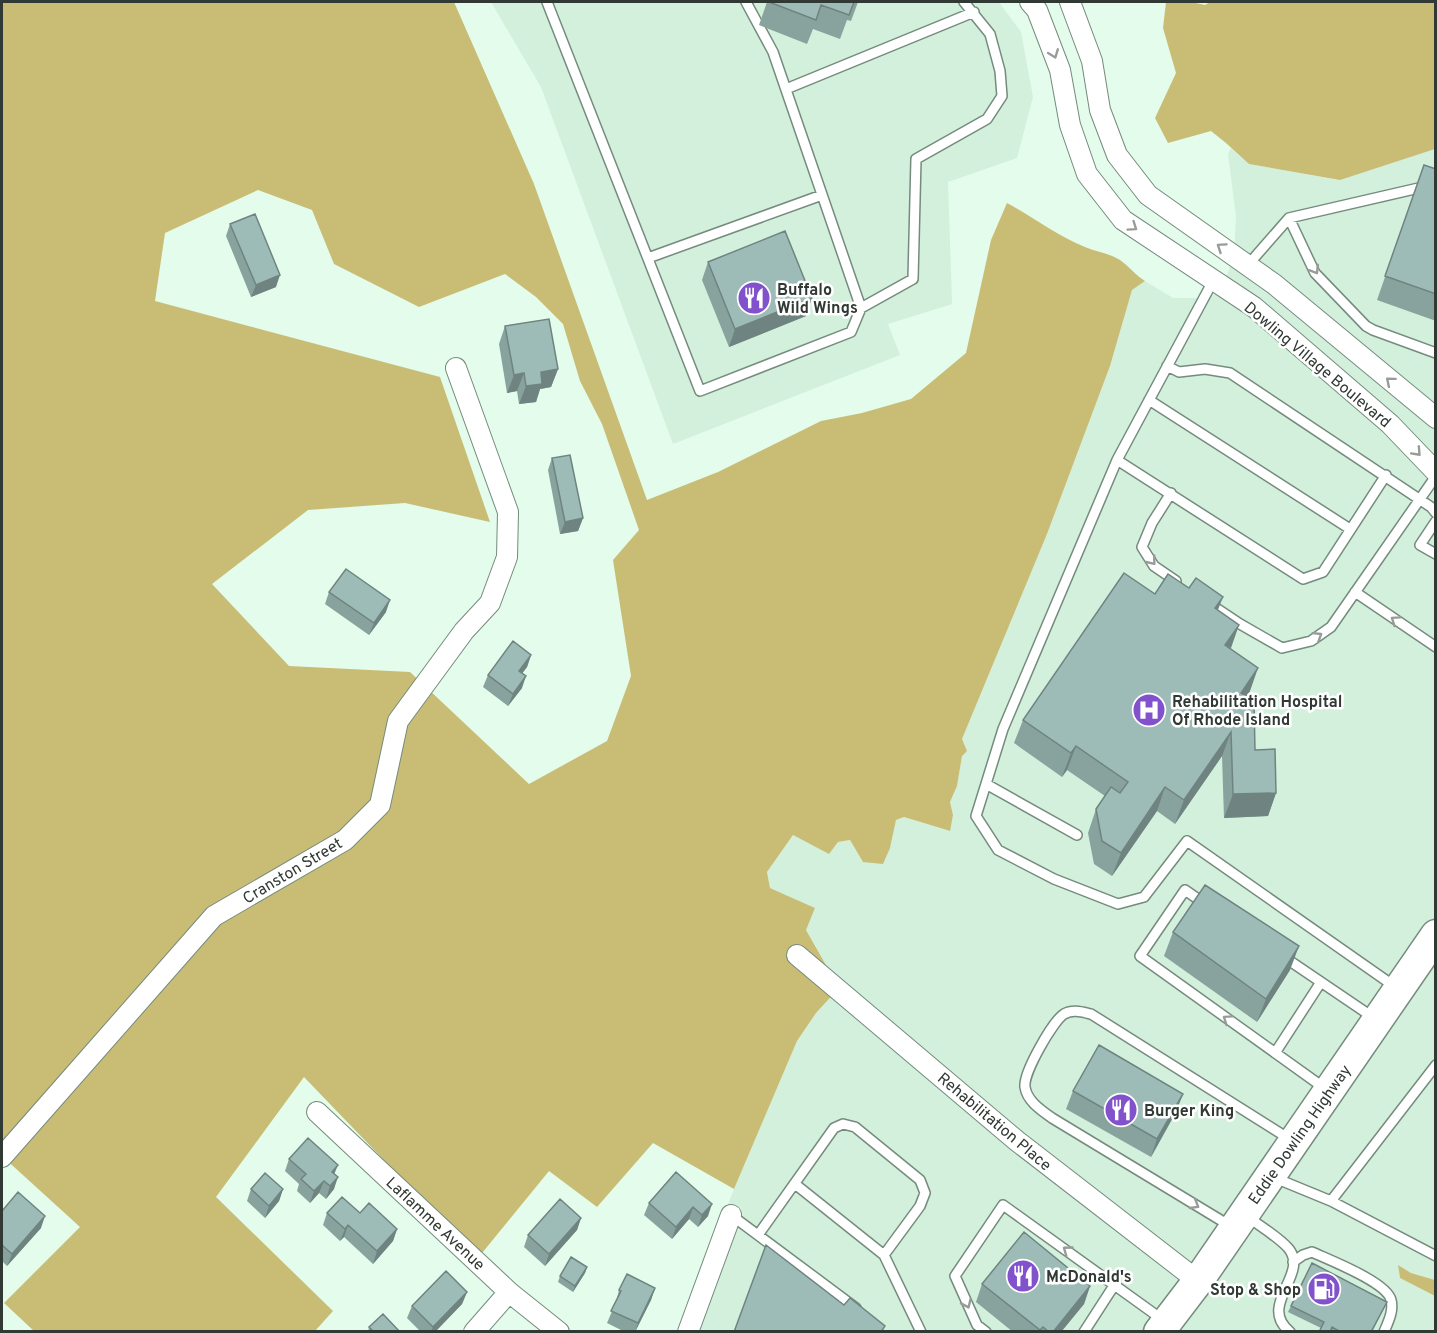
<svg xmlns="http://www.w3.org/2000/svg" width="1437" height="1333" font-family="Overpass,sans-serif">
	<style>
		.built { fill: #d2f0dc }
		.forest { fill: #c9bd76; fill-rule: evenodd }
		.lines { fill: none; stroke-linecap: round; stroke-linejoin: round }
		.service-casing { stroke: #758b7d; stroke-width: 12 }
		.minor-casing { stroke: #758b7d; stroke-width: 22 }
		.primary-casing { stroke: #758b7d; stroke-width: 33 }
		.service { stroke: #fff; stroke-width: 9 }
		.minor { stroke: #fff; stroke-width: 20 }
		.primary { stroke: #fff; stroke-width: 30 }
		.wall { fill: #88a29d }
		.shaded-wall { fill: #6f8480 }
		.building { fill: #9ebcb7; stroke: #6f8480; stroke-width: 1.5 }
		.oneway { stroke: #989c99 }
		.labels { text-anchor: middle; stroke-width: 5; stroke-linejoin: round; paint-order: stroke }
		.poi-label { font-size: 16px; font-weight: bold; fill: #303933; stroke: #fff; text-anchor: start }
		.street-label { font-size: 16px; fill: #303933; stroke: #fff }
	</style>
	<rect width="100%" height="100%" fill="#e3fceb"/>
	<path class="built" d="M491 2H999L1021 32 1033 97 1017 158 948 182 952 304 888 324 900 355 673 444 541 87Z
		M1231 148 1249 164 1339 180 1435 149V1280L1411 1273 1398 1266 1400 1278 1435 1296V1331L679 1332 734 1189 797 1041 816 1013 839 988 806 930 815 908 770 888 767 872 793 835 829 854 838 842 850 840 863 862 890 848 896 820 904 817 949 831 953 815 950 802 957 786 962 756V739L1047 534 1110 366 1132 290 1145 281 1173 298H1197L1218 294 1227 275 1234 255 1236 216 1228 154Z"/>
	<path class="forest" d="M2 2H454L534 184 647 500 718 472 821 421 862 413 911 399 966 353 991 240 1007 203C1033 217 1057 236 1085 247 1096 252 1109 253 1120 260 1129 266 1135 275 1145 281L1132 290 1110 366 1047 534 962 739 967 751 962 756 957 786 950 802 953 815 950 831 904 817 896 820 890 848 883 864 863 862 850 840 838 842 829 854 793 835 767 872 770 888 815 908 806 930 839 988 816 1013 797 1041 734 1189 653 1143 597 1207 549 1171 478 1258 304 1077 216 1197 333 1311 315 1331 35 1332 4 1303 80 1227 2 1156ZM258 190 312 210 334 264 419 307 505 274 536 297 563 324 580 381 602 424 639 530 613 560 631 676 607 741 529 784 410 672 289 666 212 584 308 510 405 503 490 522 440 377 155 301 165 233Z
		M1166 2H1191L1205 5 1210 2H1435V149L1340 180 1249 164 1226 143 1211 131 1168 143 1155 118 1176 73 1163 28Z
		M1398 1265 1411 1273 1435 1280V1296L1400 1278Z"/>
	<g class="lines">
		<g class="service-casing">
			<path id="service" d="M547 2 700 391 851 332 861 308
				M746 2 773 52 861 308 913 279 916 159 987 119 1002 96 1000 71 990 34 964 2
				M786 89 974 12
				M1289 218 1315 273 1366 326 1373 330 1436 353
				M648 258 822 195
				M1247 266 1289 218 1436 184
				M1213 281 1117 460 1003 729 976 816 998 850 1054 879 1118 904 1144 897 1187 841 1394 986
				M1167 366 1179 372 1205 369 1230 373 1431 507 1436 513
				M1149 400 1350 529
				M1117 460 1303 579 1323 572 1386 475
				M1171 493 1152 523 1142 547 1154 566 1176 581
				M1436 521 1420 545 1436 554
				M1355 592 1436 647
				M1210 604 1240 624 1282 648 1311 641 1331 627 1436 476
				M986 784 1077 835
				M1205 904 1185 890 1140 956 1327 1090
				M1284 957 1374 1018
				M1275 1053 1321 982
				M1275 1178 1331 1201 1436 1256
				M795 1184 884 1255
				M1331 1201 1436 1065
				M731 1215 856 1308
				M1248 1217C1260 1226 1280 1238 1289 1249 1309 1275 1257 1305 1290 1332
				M1232 1227 1052 1118C1041 1110 1027 1101 1025 1087 1023 1073 1053 1021 1064 1014 1073 1009 1082 1012 1091 1014L1291 1140
				M758 1235 834 1128 843 1124 855 1127 920 1180 925 1193 920 1206 884 1255 921 1332
				M1293 1262 1303 1255 1312 1252C1329 1260 1387 1282 1391 1300 1394 1311 1388 1322 1384 1332
				M986 1332 977 1325 955 1276 1003 1205 1163 1320
				M1084 1332 1115 1284"/>
		</g>
		<g class="minor-casing">
			<path id="minor" d="M1030 2 1037 10 1060 70 1070 125 1087 174 1123 220 1254 307 1390 424 1436 472
				M1070 2 1092 61 1100 110 1117 155 1148 195 1274 284 1436 418
				M797 955 1017 1141 1198 1281
				M317 1112 509 1292 559 1332
				M2 1157 214 916 345 840 380 805 398 721 464 631 490 603 507 557 508 512 456 368
				M474 1332 509 1292
				M688 1332 731 1215"/>
		</g>
		<g class="primary-casing">
			<path id="primary" d="M1159 1332 1198 1281 1436 935"/>
		</g>
		<use href="#service" class="service"/>
		<use href="#minor" class="minor"/>
		<use href="#primary" class="primary"/>
	</g>
	<path class="wall" d="M767 2H858L851 21 847 20 840 39 813 29 807 44 759 25Z
		M1424 165 1436 169V321L1377 300Z
		M230 224 276 287 251 297 226 236Z
		M708 262 806 316 729 347 702 280Z
		M505 326 558 369 551 387 540 389 536 402 519 404 517 391 507 393 499 344Z
		M552 458 583 518 578 531 560 534 548 470Z
		M329 592 386 612 369 635 325 604Z
		M1155 594 1218 610 1231 648 1250 691 1246 697 1255 750 1276 793 1268 816 1224 818 1222 756 1175 824 1157 811 1112 876 1094 864 1088 833 1096 809 1105 796 1067 770 1062 777 1014 743 1023 720Z
		M531 655 527 667 522 673V688L508 706 483 687 488 675Z
		M1173 932 1290 970 1257 1022 1164 956Z
		M1073 1091 1176 1112 1151 1157 1066 1109Z
		M289 1159 335 1174 334 1189 326 1199 319 1193 310 1203 297 1191 299 1184 285 1171Z
		M676 1172 708 1216 698 1227 689 1219 672 1239 644 1215 649 1203Z
		M251 1189H283L279 1201 265 1218 247 1201Z
		M2 1211 41 1228 7 1266 2 1261Z
		M327 1213H360L397 1229 393 1241 373 1264 344 1237 340 1241 323 1225Z
		M581 1218 577 1230 545 1266 524 1247 528 1235Z
		M587 1267 585 1273 573 1292 558 1282 560 1276Z
		M982 1284 1090 1286 1084 1304 1061 1332H1013L976 1302Z
		M655 1288 651 1300 635 1332H625L607 1323 616 1302 619 1290Z
		M467 1292 462 1304 435 1332H421L407 1318 412 1306Z
		M1387 1302 1372 1332H1319L1321 1328 1288 1312 1291 1306Z
		M369 1327 400 1332H368Z"/>
	<path class="shaded-wall" d="M280 275 276 287 251 297 256 285Z
		M812 298 806 316 729 347 735 329Z
		M558 369 551 387 540 389 536 402 519 404 526 386 541 372Z
		M524 373 517 391 507 393 514 375Z
		M583 518 578 531 560 534 565 522Z
		M1223 597 1214 620 1215 608Z
		M390 600 386 612 369 635 374 623Z
		M1239 625 1231 648 1225 645Z
		M531 655 527 667 515 683 519 671Z
		M1258 668 1250 691 1232 717 1241 693Z
		M526 676 522 688 508 706 513 694Z
		M1231 732 1222 756 1175 824 1184 800Z
		M1076 746 1067 770 1062 777 1071 753Z
		M1165 787 1157 811 1112 876 1121 853Z
		M1276 793 1268 816 1224 818 1233 794Z
		M1299 946 1290 970 1257 1022 1266 999Z
		M1183 1094 1176 1112 1151 1157 1157 1139Z
		M338 1165 333 1177 332 1172Z
		M338 1177 334 1189 326 1199 330 1186Z
		M324 1181 319 1193 310 1203 314 1191Z
		M283 1189 279 1201 265 1218 269 1206Z
		M712 1204 708 1216 698 1227 702 1215Z
		M693 1207 689 1219 672 1239 676 1227Z
		M45 1216 41 1228 7 1266 12 1254Z
		M581 1218 577 1230 545 1266 549 1254Z
		M348 1225 344 1237 340 1241 345 1229Z
		M397 1229 393 1241 373 1264 377 1251Z
		M587 1267 585 1273 573 1292 575 1286Z
		M1090 1286 1084 1304 1061 1332H1053Z
		M655 1288 651 1300 635 1332 638 1323Z
		M467 1292 462 1304 435 1332H431L433 1327Z"/>
	<path class="building" d="M769 2H854L849 15 821 5 816 20Z
		M1424 165 1436 169V294L1385 276Z
		M255 214 280 275 256 285 230 224Z
		M785 231 812 298 735 329 708 262Z
		M549 319 558 369 541 372 542 384 526 386 524 373 514 375 505 326Z
		M570 455 583 518 565 522 552 458Z
		M346 569 390 600 374 623 329 592Z
		M1124 573 1155 594 1168 574 1189 588 1196 578 1223 597 1215 608 1239 625 1225 645 1258 668 1241 693 1254 702 1255 750 1275 749 1276 793 1233 794 1231 732 1184 800 1165 787 1121 853 1102 841 1096 809 1111 787 1120 793 1128 782 1076 746 1071 753 1023 720Z
		M513 641 531 655 519 671 526 676 513 694 488 675Z
		M1205 885 1299 946 1266 999 1173 932Z
		M1099 1045 1183 1094 1157 1139 1073 1091Z
		M308 1138 338 1165 332 1172 338 1177 330 1186 324 1181 314 1191 301 1179 306 1174 289 1159Z
		M676 1172 712 1204 702 1215 693 1207 676 1227 649 1203Z
		M265 1173 283 1189 269 1206 251 1189Z
		M18 1192 45 1216 12 1254 2 1245V1211Z
		M342 1197 360 1213 369 1203 397 1229 377 1251 348 1225 345 1229 327 1213Z
		M560 1199 581 1218 549 1254 528 1235Z
		M1024 1232 1090 1286 1053 1332H1049L1043 1327 1040 1330 982 1284Z
		M766 1245 844 1305 850 1298 885 1326 881 1332H734Z
		M571 1257 587 1267 575 1286 560 1276Z
		M1312 1263 1387 1302 1371 1332H1341L1332 1327 1330 1332H1322L1320 1330 1324 1322 1291 1306Z
		M446 1271 467 1292 433 1327 412 1306Z
		M627 1274 655 1288 638 1323 611 1311 621 1291 619 1290Z
		M383 1314 400 1332H374L369 1327Z"/>
	<defs><path id="oneway-chevron" d="M-2-3.5L2.5 0L-2 3.5" fill="none" stroke-width="1.6" stroke-linecap="round" stroke-linejoin="round" transform="scale(1.5)"/></defs>
	<g class="oneway">
		<use href="#oneway-chevron" transform="translate(1054 54) rotate(69)"/>
		<use href="#oneway-chevron" transform="translate(1133 227) rotate(35)"/>
		<use href="#oneway-chevron" transform="translate(1221 247) rotate(-146)"/>
		<use href="#oneway-chevron" transform="translate(1315 270) rotate(58)"/>
		<use href="#oneway-chevron" transform="translate(1390 381) rotate(-140)"/>
		<use href="#oneway-chevron" transform="translate(1417 452) rotate(47)"/>
		<use href="#oneway-chevron" transform="translate(1152 561) rotate(51)"/>
		<use href="#oneway-chevron" transform="translate(1395 620) rotate(-146)"/>
		<use href="#oneway-chevron" transform="translate(1318 636) rotate(-32)"/>
		<use href="#oneway-chevron" transform="translate(1227 1019) rotate(-145)"/>
		<use href="#oneway-chevron" transform="translate(1195 1205) rotate(31)"/>
		<use href="#oneway-chevron" transform="translate(1067 1250) rotate(-144)"/>
		<use href="#oneway-chevron" transform="translate(967 1304) rotate(66)"/>
	</g>
	<defs>
		<g id="restaurant-disc" transform="scale(1.725)"><circle r="9.5" fill="#8152cb" stroke="#fff"/><path d="M-5-6h1v4h1v-4h1v4h1v-4h1v5L-1.5 .5V6h-2V.5L-5-1ZM5-6V6H3V1.5H1.5Q1.5-4 5-6Z" fill="#fff"/></g>
		<g id="hospital-disc" transform="scale(1.725)"><circle r="9.5" fill="#8152cb" stroke="#fff"/><path d="M-5-5h3v3.5h4V-5h3V5h-3V1.5h-4V5h-3Z" fill="#fff"/></g>
		<g id="fuel-disc" transform="scale(1.725)"><circle r="9.5" fill="#8152cb" stroke="#fff"/><path d="M-5.5-6h7V0h2V4h1.3V-2.5L3-4.5l.8-.8L6-3V5H2.5V1h-1V6h-7ZM-4.2-4.7v3.2H.2V-4.7Z" fill="#fff"/></g>
	</defs>
	<g fill-rule="evenodd">
		<use href="#restaurant-disc" x="754" y="298"/>
		<use href="#hospital-disc" x="1149" y="710"/>
		<use href="#restaurant-disc" x="1121" y="1110"/>
		<use href="#restaurant-disc" x="1023" y="1276"/>
		<use href="#fuel-disc" x="1324" y="1289"/>
	</g>
	<g class="labels">
		<g class="poi-label">
			<text x="777" y="295">Buffalo<tspan x="777" dy="18">Wild Wings</tspan></text>
			<text x="1172" y="707">Rehabilitation Hospital<tspan x="1172" dy="18">Of Rhode Island</tspan></text>
			<text x="1144" y="1116">Burger King</text>
			<text x="1046" y="1282">McDonald's</text>
			<text x="1301" y="1295" text-anchor="end">Stop &amp; Shop</text>
		</g>
		<g class="street-label">
			<text transform="translate(1318 364) rotate(40)" y="6">Dowling Village Boulevard</text>
			<text transform="translate(292 870) rotate(-31)" y="6">Cranston Street</text>
			<text transform="translate(995 1121) rotate(40)" y="6">Rehabilitation Place</text>
			<text transform="translate(1299 1134) rotate(-55)" y="6">Eddie Dowling Highway</text>
			<text transform="translate(436 1223) rotate(43)" y="6">Laflamme Avenue</text>
		</g>
	</g>
	<rect width="1437" height="1333" fill="none" stroke="#303933" stroke-width="6"/>
</svg>
